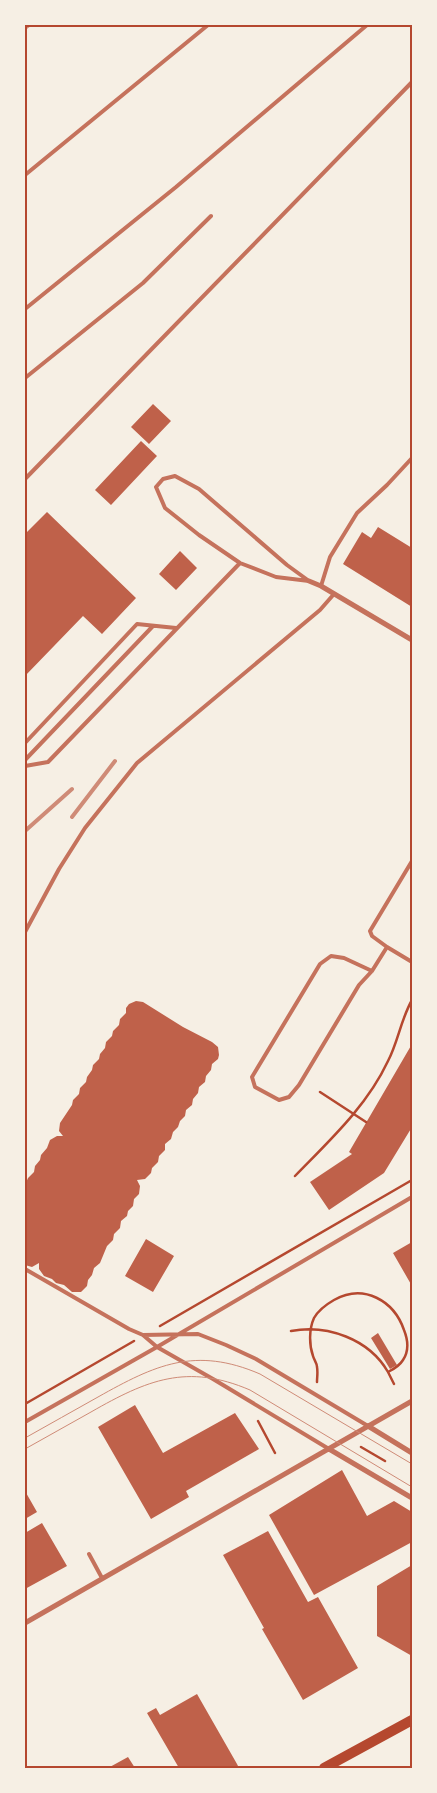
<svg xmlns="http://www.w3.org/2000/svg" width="437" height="1793" font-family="'Nunito Sans',sans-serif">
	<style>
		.building { fill: #bf614a }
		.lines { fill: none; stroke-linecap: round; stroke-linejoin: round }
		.path { stroke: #b5482f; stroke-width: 2.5 }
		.service { stroke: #c5725c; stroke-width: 4 }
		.minor { stroke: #c5725c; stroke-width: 5 }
		.secondary { stroke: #b5482f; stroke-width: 10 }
		.tram { stroke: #cf8b77; stroke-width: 1 }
		.rail { stroke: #cf8b77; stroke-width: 4 }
		.neatline { fill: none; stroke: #b5482f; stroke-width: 2 }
	</style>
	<rect width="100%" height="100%" fill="#f6efe4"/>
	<path class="building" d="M153 404 171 421 149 444 131 427Z
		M141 441 157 456 111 505 95 490Z
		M47 512 136 598 102 634 83 616 25 676V534Z
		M378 527 412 548V607L343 564 362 532 371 538Z
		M180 551 197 568 176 590 159 574Z
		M136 1001 143 1002 183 1027 212 1042 218 1047 219 1055 218 1059 212 1064 211 1070 206 1076 205 1082 199 1087 198 1093 193 1099 192 1105 186 1110 185 1116 180 1121 178 1127 173 1132 171 1139 165 1144V1150L159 1156 158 1162 152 1168 151 1173 145 1179 137 1180 140 1186 139 1194 134 1199 133 1206 128 1211 127 1216 121 1221 120 1228 114 1234 113 1240 107 1246 100 1263 94 1268 92 1275 88 1280 87 1286 81 1292H72L64 1285 56 1283 52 1279 44 1276 39 1269V1263L32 1267 25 1265V1185L28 1178 34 1172 35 1166 40 1160 41 1155 47 1148 50 1140 57 1136H63L59 1131 60 1123 72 1105 73 1100 79 1094 80 1088 86 1082 87 1077 92 1070 93 1065 99 1059 100 1054 105 1048 106 1042 112 1036 113 1031 119 1025 120 1019 126 1013V1008L129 1004Z
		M412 1044V1127L384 1173 329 1210 310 1182 352 1154 349 1152Z
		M146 1239 174 1256 153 1292 125 1276Z
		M412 1242V1286L393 1253Z
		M378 1333 397 1365 390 1369 371 1338Z
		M135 1405 163 1453 235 1413 259 1449 186 1491 189 1497 151 1519 98 1427Z
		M342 1470 367 1516 394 1501 412 1512V1542L314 1595 269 1515Z
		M25 1491 37 1512 25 1519Z
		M42 1523 67 1566 25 1589V1533Z
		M268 1531 308 1602 318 1597 358 1668 303 1700 262 1629 264 1628 223 1555Z
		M412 1565V1656L377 1636V1586Z
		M197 1694 237 1764 239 1768H179L147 1713 156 1708 160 1715Z
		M128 1757 135 1768H108Z"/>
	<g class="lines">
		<path class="path" d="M320 1092 366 1122
			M295 1176C330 1140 367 1106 388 1061 398 1042 401 1019 412 1000
			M160 1326 412 1180
			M291 1331C327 1324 369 1339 388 1372
			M317 1382C317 1377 318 1372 317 1367 317 1363 314 1360 313 1356 309 1345 309 1329 314 1318 318 1311 327 1304 334 1300 364 1283 394 1301 404 1330 408 1340 409 1351 403 1360 400 1365 394 1369 388 1372L394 1384
			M25 1404 134 1341
			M258 1421 275 1453
			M361 1447 385 1461"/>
		<path class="service" d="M25 175 208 25
			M25 309 176 187 367 25
			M25 378 143 283 211 216
			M175 476 199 489 287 565 309 581 276 577 240 563 199 535 165 508 156 487 163 479Z
			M25 479 412 82
			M321 586 330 557 357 513 387 485 412 458
			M25 743 137 624 176 628
			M25 760 153 626
			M25 766 48 762 240 563
			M25 932 59 869 85 828 137 763 320 610 334 594
			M387 947 372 936 370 931 412 861
			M372 971 344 958 331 956 320 964 252 1077 255 1087 279 1100 289 1097 299 1085 359 985 372 971 387 947 412 962
			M25 1269 129 1329 143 1335 157 1347 213 1379 329 1449
			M143 1335 198 1334 226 1345 256 1359 368 1426
			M25 1422 157 1347 412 1197
			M89 1554 102 1578"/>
		<path class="minor" d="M309 581 321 586 412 640
			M368 1426 412 1453
			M329 1449 412 1498
			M25 1623 412 1401"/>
		<path class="secondary" d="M324 1768 412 1720"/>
		<path class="tram" d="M25 1438C49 1424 74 1411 98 1397 155 1365 195 1346 260 1374L412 1464
			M25 1449C47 1437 69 1424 91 1412 147 1380 187 1363 250 1390L412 1487"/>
		<path class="rail" d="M25 28 29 25
			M72 817 115 761
			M25 831 72 789"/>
	</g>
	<rect width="437" height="1793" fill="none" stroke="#f6efe4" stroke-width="52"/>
	<rect x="26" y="26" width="385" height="1741" class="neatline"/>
</svg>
